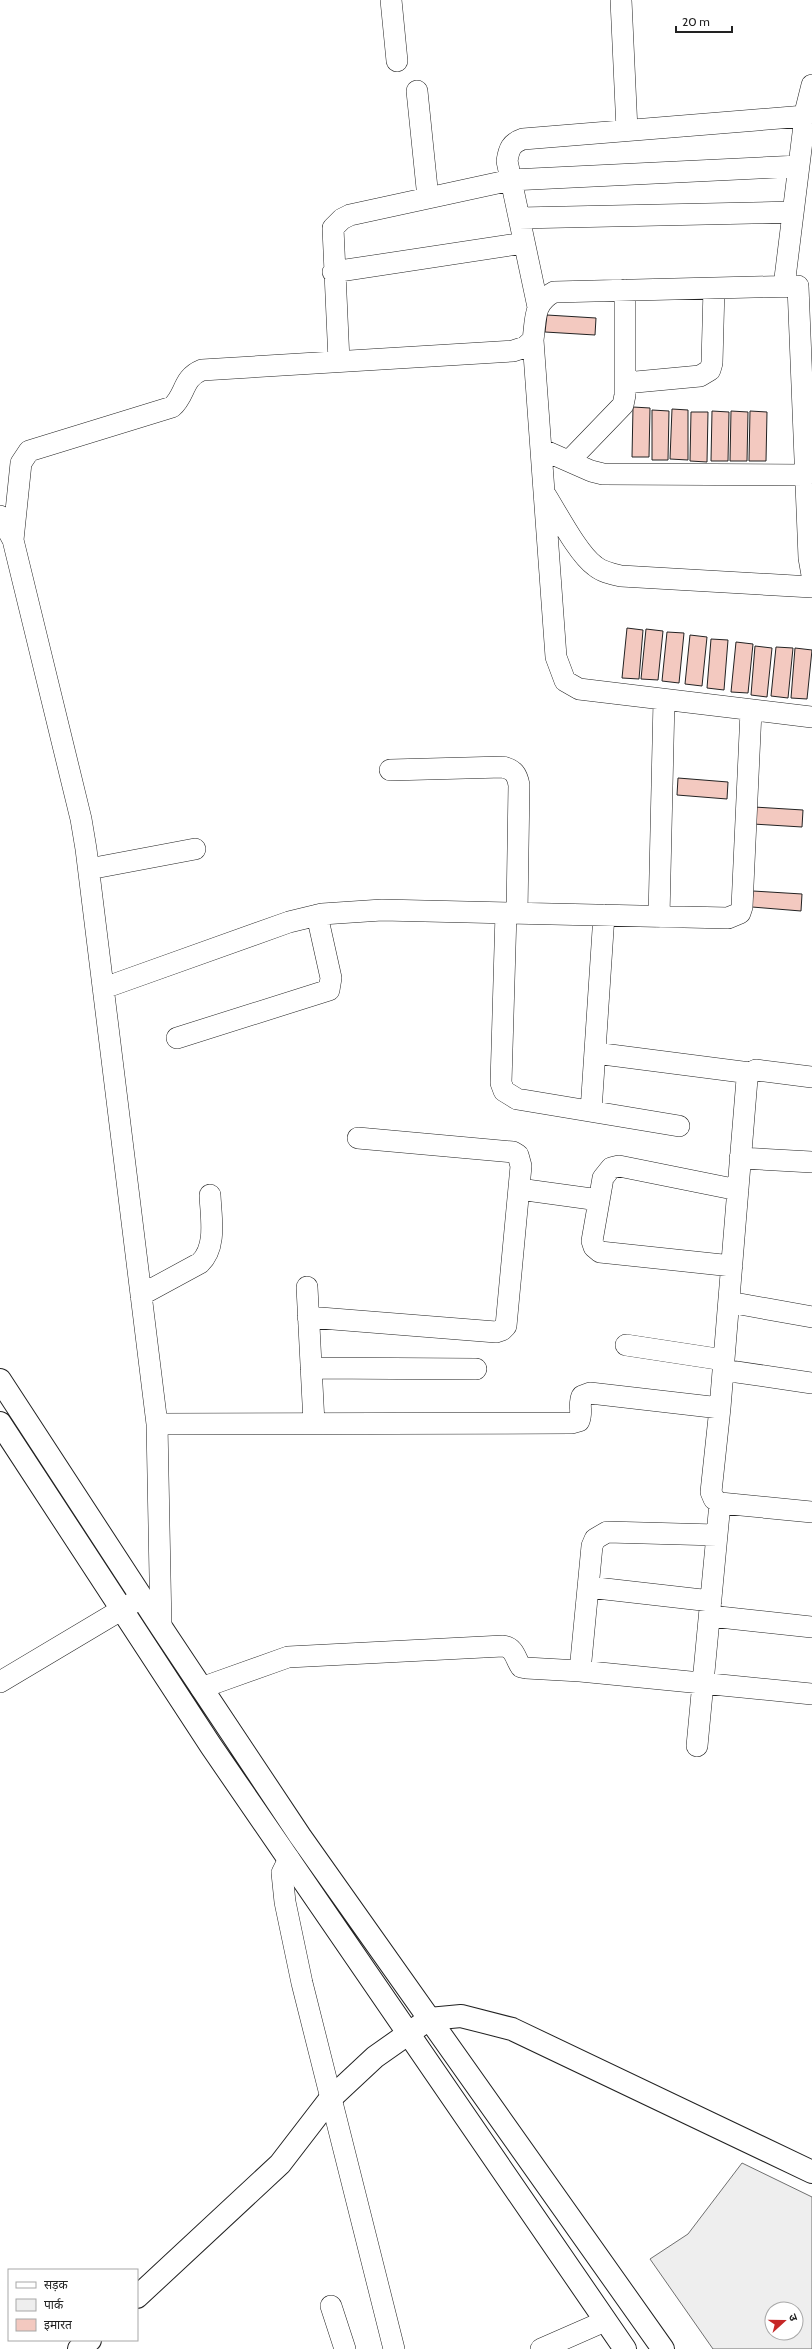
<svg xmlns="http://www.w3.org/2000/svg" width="812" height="2349" font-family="Cabin,'Noto Sans Devanagari',sans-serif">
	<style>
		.green { fill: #eee; stroke: #6f6f6f; fill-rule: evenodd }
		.building { fill: #f3c9c0; stroke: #222 }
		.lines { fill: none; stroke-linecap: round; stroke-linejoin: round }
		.minor-casing { stroke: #222; stroke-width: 22 }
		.major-casing { stroke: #222; stroke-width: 24 }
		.highway-casing { stroke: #222; stroke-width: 24 }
		.minor { stroke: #fff; stroke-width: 21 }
		.major { stroke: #fff; stroke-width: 22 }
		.highway { stroke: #fff; stroke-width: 22 }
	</style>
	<rect width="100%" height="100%" fill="#fff"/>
	<path class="green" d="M742 2163 812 2197V2349H713L650 2259 688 2234ZM772 2309H796V2333H772Z"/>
	<path class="building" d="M547 315 596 318 595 335 545 332Z
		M633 407 650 408 649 457H632Z
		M672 409 688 410V460L670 459Z
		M652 410 669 411 668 460H652Z
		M712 411 729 412 728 461H711Z
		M731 411 748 412 747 461H730Z
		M750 411 767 412 766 461H749Z
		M691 412H708L707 462 690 461Z
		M627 628 643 630 639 679 622 678Z
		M646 629 663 631 658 680 641 679Z
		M667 632 684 633 679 683 662 681Z
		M690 635 707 637 702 686 685 684Z
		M711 639 728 640 724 690 707 688Z
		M736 642 753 644 748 693 731 692Z
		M755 646 772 648 767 697 751 695Z
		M776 647 793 648 788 698 771 696Z
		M795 648 812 650 807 699 791 698Z
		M678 778 728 782 727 799 677 795Z
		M754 807 803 810 802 827 753 824Z
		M753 891 802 894 801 911 752 907Z"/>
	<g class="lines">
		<g class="minor-casing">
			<path id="minor" d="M391 0 397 61
				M621 0 627 130
				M417 91 428 198
				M519 218 793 212
				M333 272 524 243
				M784 286 806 109 812 85
				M538 307 507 161C509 149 511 143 523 139L805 116
				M533 340 556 657 565 681 579 689 812 717
				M339 361 333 228 342 219 350 215 511 180 799 166
				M625 383 700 376 710 370 712 363 714 288
				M541 449 591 471 603 474 806 475
				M569 461 623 405 625 395V290
				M545 494C557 513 578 554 595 566 602 572 612 574 621 576L812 587
				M0 516 13 540 81 819 86 849 157 1424 161 1627
				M13 540 21 463 29 451 172 407C186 395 182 378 202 370L513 351 525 347 533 340C536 319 533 303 554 292L798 286 809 558 812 575
				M390 770 503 767C514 770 517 774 519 785L517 913
				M89 869 195 849
				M506 913 501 1083 504 1091 517 1099 679 1126
				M659 917 664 700
				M104 988 289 922 322 914 382 910 728 918 740 913 742 907 751 711
				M177 1038 329 990 331 978 317 915
				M595 1053 750 1073
				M591 1111 604 915
				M740 1158 812 1162
				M519 1189 599 1200
				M732 1266 600 1252 594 1247 592 1241 603 1178 611 1168 619 1166 738 1190
				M307 1287 314 1423
				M141 1295 200 1263C217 1247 211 1218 210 1195
				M729 1302 812 1317
				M308 1317 496 1332 502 1330 506 1326 521 1166 518 1155 513 1152 358 1138
				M626 1345 724 1360
				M311 1368 476 1369
				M723 1370 812 1383
				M720 1408 711 1492 714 1499 720 1503 812 1512
				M157 1424 572 1423 579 1421C583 1412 578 1405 582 1396L590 1393 720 1408 747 1079 750 1073 756 1070 812 1077
				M588 1587 711 1601
				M710 1616 812 1627
				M580 1671 592 1546 595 1539 607 1532 717 1535
				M0 1682 141 1598
				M201 1688 288 1657 503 1646C515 1648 515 1658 521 1667L526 1668 580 1671 812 1694
				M697 1746 720 1503
				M289 1859 282 1873 285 1902 302 1983 394 2349
				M331 2306 345 2349
				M541 2349 605 2321"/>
		</g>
		<g class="major-casing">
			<path id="major" d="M137 2297 280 2164 330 2099 375 2057 429 2019 461 2016 512 2029 812 2172
				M79 2349 90 2340"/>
		</g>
		<g class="highway-casing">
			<path id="highway" d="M0 1380 161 1627 300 1836 663 2349
				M0 1423 211 1746 625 2349"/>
		</g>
		<use href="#minor" class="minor"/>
		<use href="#major" class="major"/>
		<use href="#highway" class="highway"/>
	</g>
	<rect x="8" y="2269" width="130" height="72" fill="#ffffff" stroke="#a7a7a7"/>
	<rect x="16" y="2282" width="20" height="6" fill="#ffffff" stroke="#a7a7a7"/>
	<text x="44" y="2289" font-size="12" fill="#222222">सड़क</text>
	<rect x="16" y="2299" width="20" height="12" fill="#eeeeee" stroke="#a7a7a7"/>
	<text x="44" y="2309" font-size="12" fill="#222222">पार्क</text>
	<rect x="16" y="2319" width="20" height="12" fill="#f3c9c0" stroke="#a7a7a7"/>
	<text x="44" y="2329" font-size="12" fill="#222222">इमारत</text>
	<g transform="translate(784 2321) rotate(69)"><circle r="19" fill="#ffffff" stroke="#a7a7a7"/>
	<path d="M0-3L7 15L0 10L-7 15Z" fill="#c62828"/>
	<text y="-6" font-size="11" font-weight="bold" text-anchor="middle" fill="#222222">उ</text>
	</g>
	<path d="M676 26v6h56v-6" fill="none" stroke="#222222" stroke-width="2"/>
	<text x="682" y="26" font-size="12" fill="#222222" stroke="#ffffff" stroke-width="3" paint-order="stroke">20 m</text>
</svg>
